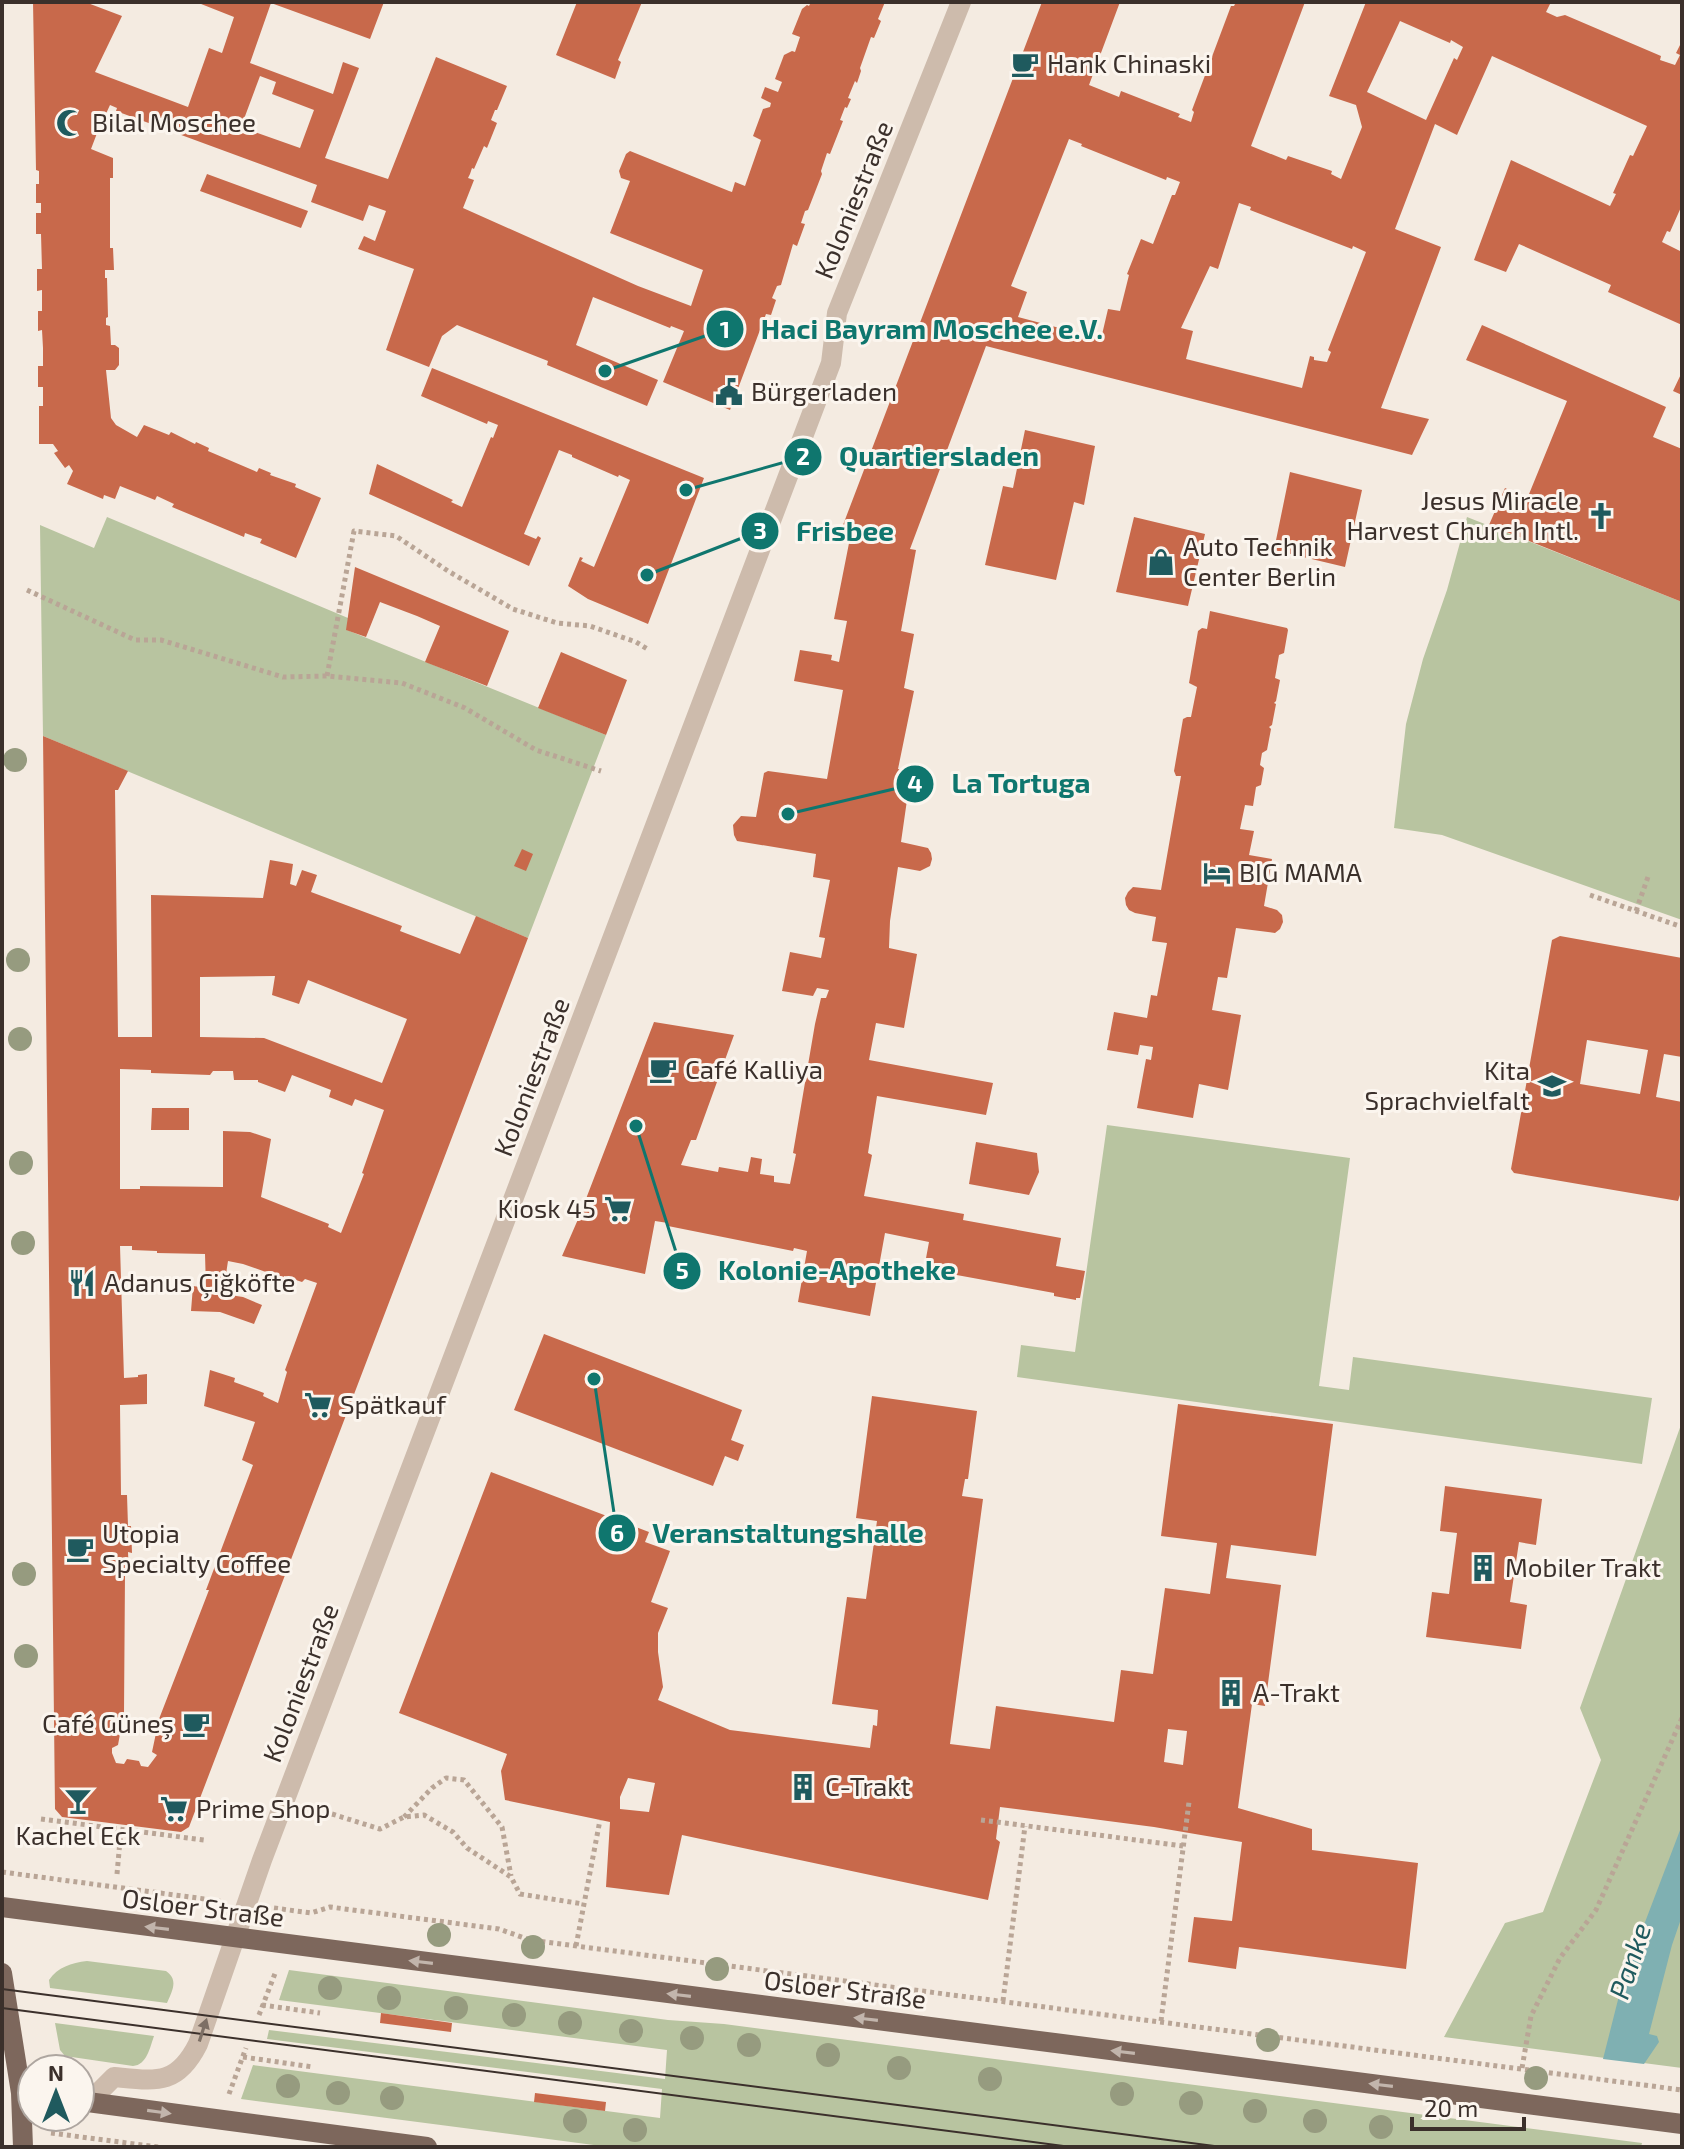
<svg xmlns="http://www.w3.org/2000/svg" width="1684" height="2149" font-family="'Exo 2',sans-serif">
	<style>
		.green { fill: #b8c4a0 }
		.water { fill: #7fb0b2 }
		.building { fill: #c8694b; fill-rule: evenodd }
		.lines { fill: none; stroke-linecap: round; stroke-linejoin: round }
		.path { stroke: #b9a596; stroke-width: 5; stroke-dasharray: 4 4; stroke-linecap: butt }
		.minor { stroke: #cdbbac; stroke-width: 20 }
		.major { stroke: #7d675c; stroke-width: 20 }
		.tram { stroke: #3b302b; stroke-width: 2 }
		.tree { fill: #969b7f }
		.oneway { fill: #c2b5ac }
		.oneway2 { fill: #7d6f65 }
		.labels { text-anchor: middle; stroke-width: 6; stroke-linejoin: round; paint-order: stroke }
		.poi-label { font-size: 26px; fill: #3b302b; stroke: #fbf5ee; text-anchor: start }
		.street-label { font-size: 26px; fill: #3b302b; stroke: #fbf5ee }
		.water-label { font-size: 28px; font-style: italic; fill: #1f5a5e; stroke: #fbf5ee }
		.leader { fill: none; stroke: #0f766e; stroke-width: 3 }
		.callout-dot { fill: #0f766e; stroke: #fbf5ee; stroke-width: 3 }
		.mark-label { font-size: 24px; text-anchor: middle; font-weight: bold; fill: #fff }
		.callout-label { font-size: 28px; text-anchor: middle; font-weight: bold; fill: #0f766e; stroke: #fbf5ee; stroke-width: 6; stroke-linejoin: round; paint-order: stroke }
	</style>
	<rect width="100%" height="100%" fill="#f4ebe1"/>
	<path class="green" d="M107 517 348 618 347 630 606 735 528 938 43 736 40 525 94 548Z
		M1467 517 1682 602V920L1442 835 1394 828 1406 724 1423 659 1447 590Z
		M1107 1125 1350 1158 1319 1386 1349 1390 1353 1357 1652 1398 1642 1464 1017 1377 1021 1345 1075 1352Z
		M1682 1422V2068L1444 2037 1505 1923 1543 1912 1601 1760 1580 1708Z
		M87 1961 166 1971C179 1980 172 1991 167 2003L50 1988 49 1980C58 1967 71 1963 87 1961Z
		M289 1970 668 2020 724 2024 1642 2143 1641 2147H609L241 2099 253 2065 660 2118 662 2089 267 2039 269 2030 665 2079 667 2050 279 2000Z
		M55 2023 154 2036C150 2047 147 2065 133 2066L65 2056 60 2050Z"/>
	<path class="water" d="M1682 1825V1916L1672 1945 1649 2034 1657 2036 1659 2042 1644 2064 1603 2059 1623 1980Z"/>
	<path class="building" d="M33 2H85L122 16 95 72 188 107 209 48 222 53 234 17 196 2H384L370 39 271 3 250 63 333 94 343 62 359 68 325 158 388 179 436 57 507 86 497 110H495L491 120 497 123 487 148 484 146 474 169 472 168 470 174 468 178 474 180 463 208 638 286 691 306 703 270 610 233 630 181 621 178 619 171 626 154 630 151 729 191 732 192 735 182 745 186 761 140 753 136 763 109 770 107 771 103 761 98 765 87 778 92 782 82 775 79 784 55 792 51 795 52 800 37 792 34 802 9 807 5 809 6 811 2H885L878 19 881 21 874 38 871 37 860 68 861 71 857 83 855 81 848 98 851 99 847 108 845 107 840 120 843 121 830 154 827 153 821 171 822 174 808 210 805 211 801 223 805 224 797 246 793 244 781 285 777 286 772 298 776 300 771 315 766 314 730 410 663 382 684 331 671 326 670 328 593 297 576 345 658 380 647 406 547 365 548 361 457 325 442 336 429 367 386 350 414 269 358 249 364 236 375 241 386 211 369 205 363 221 311 202 317 185 116 111 117 108 110 105 104 118 99 116 95 126 99 128 91 149 113 158V178H110V248H113L114 270H105V278H107L108 317 106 318V325L110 326 111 345H115L119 348V365L115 370H106L111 418 116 425 137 437 144 425 169 435 171 432 195 444 196 442 209 448 208 451 257 472 259 468 271 473 270 475 296 484 295 487 321 498 296 558 260 543 262 539 245 533 244 537 172 507 174 504 157 496 155 500 120 486 115 499 104 495 103 499 67 484 73 471 69 465 65 468 54 453 58 451 53 444H39V406H43V387H38V366H43V348L42 330 38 331V311H42V290L37 291V269H42L41 234H36V213H41V203H36V184H39V171L36 170ZM260 76 276 82 272 94 314 110 300 148 241 127Z
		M577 2H642L618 60 621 62 615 79 556 55Z
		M1042 2H1120L1089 85 1119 97 1121 91 1180 114 1178 117 1191 122 1194 112 1192 110 1231 6H1234L1236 2H1305L1251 146 1286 160 1288 156 1332 171 1331 174 1341 179 1362 127 1356 105 1329 96 1366 2H1551L1546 12 1557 17 1565 15 1661 56 1660 60 1675 65 1680 55 1676 53 1682 41V205L1670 232 1667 231 1662 242 1682 252V325L1608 292 1611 285 1519 244 1506 272 1474 260 1511 160 1610 206 1616 194 1613 193 1630 155 1633 156 1647 126 1492 56 1457 135 1435 124 1395 229 1441 247 1381 408 1429 419 1412 455 986 346 910 549 916 550 901 631 914 634 904 688 914 691 898 769 911 772 901 842 928 848 931 853 932 859 930 866 920 871 898 867 890 921 889 948 917 954 904 1028 876 1023 869 1060 993 1083 986 1115 877 1096 868 1153 872 1155 864 1196 964 1214 963 1220 1061 1238 1056 1266 1085 1271 1080 1298H1076V1300L1054 1296V1293L924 1269 929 1242 885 1233 870 1316 798 1302 807 1251 794 1248 793 1251 668 1226V1223L655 1221 645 1274 562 1256 579 1217 654 1022 734 1035 696 1140H691L681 1165 718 1172 719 1167 748 1172 751 1157 762 1159 760 1174 774 1176V1182L790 1184 796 1154 793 1153 815 1024 821 998H826L829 990 817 988 813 996 782 991 790 952 821 958 825 938 819 937 830 880 813 877 816 854 737 841 734 835 733 825 741 816 756 817 764 773 768 771 827 779 843 690 794 681 800 650 832 655 831 660 839 662 847 621 834 619 852 528 843 525ZM1400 21 1450 43 1451 40 1463 47 1457 60 1454 58 1426 120 1367 92ZM1069 139 1082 144 1081 146 1166 180 1167 177 1180 182 1175 195H1172L1153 244 1141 239 1127 274 1129 275 1120 311 1108 309 1101 339 1018 317 1027 292 1011 286ZM1239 203 1251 207 1250 210 1352 249 1353 246 1366 252 1328 350 1331 352 1327 362 1314 360V357L1310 356 1302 388 1186 359 1193 331 1181 328 1210 266 1218 269Z
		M207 174 308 211 301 228 200 191Z
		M1482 325 1666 407 1653 437 1682 449V602L1489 525 1505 488 1527 499 1567 401 1466 360Z
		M432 368 704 478 648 624 588 599 568 586 580 557 583 558 581 561 594 567 630 480 619 475 618 477 572 457V455L559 450 524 534 536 539 538 536 541 538 529 566 369 494 377 464 453 500 451 502 462 507 491 437 493 438 498 425 488 421 487 424 421 396Z
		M1682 372V395L1673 391Z
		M1025 430 1095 446 1084 505 1074 502 1056 580 985 565 1003 486 1013 488Z
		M1290 472 1362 490 1345 567 1274 550Z
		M1134 517 1205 534 1188 606 1116 592Z
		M355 567 509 631 487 686 425 662 440 626 417 616 380 602 366 637 346 630Z
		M1210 611 1287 628 1288 630 1284 653 1279 655 1275 678 1280 680 1276 701 1274 703 1276 704 1272 725 1269 727 1271 729 1267 750 1262 753 1260 765 1264 768 1261 785 1256 787 1253 806 1245 805 1240 829 1254 831 1249 855 1272 859 1264 906 1277 910 1282 915 1283 922 1280 929 1275 933 1236 928 1227 978 1218 977 1212 1010 1241 1015 1228 1090 1199 1084 1193 1118 1137 1108 1146 1059 1151 1060 1153 1047 1140 1045 1138 1055 1107 1050 1114 1012 1147 1018 1151 995 1157 996 1167 943 1152 941 1156 917 1135 913 1129 910 1126 905 1125 898 1128 892 1133 887 1161 890 1181 776H1176L1174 771 1183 719 1187 717H1191L1197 687 1189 683 1198 631 1202 628 1207 629Z
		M561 652 627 680 606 735 538 708Z
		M43 736 128 771 118 790H115L118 1037H152L151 895 263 898 270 860 293 864 290 884 296 886 302 870 317 875 311 892 402 926 400 931 460 954 476 916 528 938 189 1827 181 1832 62 1817 55 1809ZM275 976 272 995 299 1004 308 980 407 1019 382 1083 264 1038 200 1037V977ZM120 1069 151 1070V1073L210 1075 213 1071H233L234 1080H258V1082L285 1092 292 1075 331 1090 329 1097 352 1106 355 1099 384 1110 362 1173 364 1174 341 1233 328 1227 329 1224 261 1197 271 1139 250 1132 223 1131V1187L140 1186V1189H120ZM120 1246H132V1250L157 1251V1253L205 1254 206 1288 193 1286 191 1311 220 1312 254 1324 262 1305 243 1297 223 1294 228 1261 243 1264 283 1278 284 1276 302 1282 305 1279 317 1283 285 1370 287 1372 278 1403 263 1396 264 1393 234 1382 235 1378 210 1370 204 1406 255 1422 242 1460 253 1465 206 1590H209L159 1719 152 1752 157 1755 148 1767 141 1766 139 1761 127 1759 124 1764 116 1763 112 1753V1748L118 1745 124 1712 125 1574 129 1575 128 1552 132 1553 131 1526H128L127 1495H121L120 1405 147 1404V1374L138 1375V1377L124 1378Z
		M522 849 533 854 526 871 514 866Z
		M1560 936 1682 958V1057L1664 1054 1656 1097 1682 1102V1189L1678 1201 1514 1173 1511 1169 1552 940ZM1587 1040 1648 1050 1640 1094 1580 1084Z
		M152 1108H189V1130H151Z
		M976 1142 1037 1153 1039 1172 1029 1195 969 1184Z
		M544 1334 742 1410 731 1440 744 1445 738 1461 725 1456 713 1486 514 1410Z
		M872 1396 977 1411 968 1479H965L962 1496 983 1499 950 1744 990 1749 996 1706 1114 1722 1121 1670 1153 1674 1165 1588 1210 1594 1217 1543 1161 1536 1178 1404 1333 1424 1316 1556 1231 1545 1226 1578 1281 1585 1265 1706 1252 1704 1238 1808 1312 1829V1850L1418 1863 1406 1969 1239 1947 1236 1969 1188 1962 1194 1917 1232 1921 1242 1842 1154 1827 1000 1807 996 1839 1000 1842 988 1900 682 1835 669 1895 606 1887 610 1822 505 1800 501 1771 507 1754 399 1713 491 1472 649 1532 645 1542 670 1551 651 1602 668 1608 658 1633V1652L663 1687 658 1700 730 1730 870 1748 873 1725 877 1726 878 1710 832 1704 847 1597 866 1599 877 1521 856 1518ZM1168 1729 1187 1731 1183 1765 1164 1762ZM628 1778 655 1783 649 1812 620 1809V1797Z
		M1445 1486 1542 1499 1536 1545 1519 1542 1510 1602 1527 1605 1521 1649 1426 1637 1432 1592 1449 1594 1457 1533 1440 1531Z
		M381 2013 452 2023 451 2032 380 2023Z
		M535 2093 606 2102 605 2111 534 2102Z"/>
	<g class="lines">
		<path class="path" d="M27 590 135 640H161L283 677 327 676 402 683 465 708 536 750 601 771
			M327 676 354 531 396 536 448 571 513 609 557 623 590 626 636 642 649 650
			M1590 895 1682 927
			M1636 911 1649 874
			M332 1814 380 1829 404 1817 424 1815 453 1832 467 1848 511 1877 520 1894 583 1904
			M404 1817 432 1788 446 1778 464 1780 502 1827 511 1876
			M41 1819 204 1840
			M981 1820 1183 1846
			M2 1872 220 1901
			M117 1874 121 1830
			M274 1908 311 1913 330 1907 499 1929 530 1940 1682 2090
			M576 1946 600 1820
			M1003 2001 1025 1826
			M262 2005 320 2013
			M259 2015 276 1971
			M1161 2021 1189 1802
			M243 2057 313 2067
			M1522 2068 1531 2016 1560 1958 1596 1910 1682 1718
			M229 2094 246 2048
			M51 2133 158 2147"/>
		<path class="minor" d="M89 2102 114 2077C156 2081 177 2086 198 2044L262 1860 831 363 837 313 961 2"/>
		<path class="major" d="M2 1907 1682 2124
			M2 1973 21 2093 23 2147
			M80 2101 427 2147"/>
		<path class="tram" d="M2 1989 1222 2147
			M2 2008 1071 2147"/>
	</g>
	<g class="tree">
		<circle cx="15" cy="760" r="12"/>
		<circle cx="18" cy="960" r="12"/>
		<circle cx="20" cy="1039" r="12"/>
		<circle cx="21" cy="1163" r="12"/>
		<circle cx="23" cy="1243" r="12"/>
		<circle cx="24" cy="1574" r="12"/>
		<circle cx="26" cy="1656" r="12"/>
		<circle cx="439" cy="1935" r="12"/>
		<circle cx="533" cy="1947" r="12"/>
		<circle cx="717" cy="1969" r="12"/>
		<circle cx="330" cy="1988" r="12"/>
		<circle cx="389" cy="1998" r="12"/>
		<circle cx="456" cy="2008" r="12"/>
		<circle cx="514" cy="2015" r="12"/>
		<circle cx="570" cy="2023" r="12"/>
		<circle cx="631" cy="2031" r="12"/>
		<circle cx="692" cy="2038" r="12"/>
		<circle cx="1268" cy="2040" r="12"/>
		<circle cx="749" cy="2045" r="12"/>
		<circle cx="828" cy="2055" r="12"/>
		<circle cx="899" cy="2068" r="12"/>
		<circle cx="1536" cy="2078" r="12"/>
		<circle cx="990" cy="2079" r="12"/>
		<circle cx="288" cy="2086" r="12"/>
		<circle cx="338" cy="2093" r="12"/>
		<circle cx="1122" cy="2094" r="12"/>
		<circle cx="392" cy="2098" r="12"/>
		<circle cx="1191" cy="2103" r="12"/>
		<circle cx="1255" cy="2111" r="12"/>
		<circle cx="575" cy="2121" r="12"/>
		<circle cx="1315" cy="2121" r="12"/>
		<circle cx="1381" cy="2127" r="12"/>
		<circle cx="635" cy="2130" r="12"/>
	</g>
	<defs><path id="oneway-solid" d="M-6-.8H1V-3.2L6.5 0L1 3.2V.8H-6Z" transform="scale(2)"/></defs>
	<g class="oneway">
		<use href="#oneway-solid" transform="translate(157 1928) rotate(-173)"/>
		<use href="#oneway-solid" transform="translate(421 1962) rotate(-173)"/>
		<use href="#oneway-solid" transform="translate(679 1995) rotate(-173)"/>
		<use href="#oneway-solid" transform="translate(866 2019) rotate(-173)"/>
		<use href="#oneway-solid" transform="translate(1123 2052) rotate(-173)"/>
		<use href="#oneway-solid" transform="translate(1381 2085) rotate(-173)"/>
		<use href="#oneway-solid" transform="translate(159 2112) rotate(8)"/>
	</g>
	<use class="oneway2" href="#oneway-solid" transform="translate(203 2030) rotate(-72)"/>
	<defs>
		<g id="cafe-bare" transform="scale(2.16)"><path d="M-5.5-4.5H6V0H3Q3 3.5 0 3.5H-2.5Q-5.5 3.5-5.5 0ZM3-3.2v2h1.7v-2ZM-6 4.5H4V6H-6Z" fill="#1f5a5e" stroke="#fbf5ee" stroke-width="2.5" paint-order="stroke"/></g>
		<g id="mosque-bare" transform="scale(2.16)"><path d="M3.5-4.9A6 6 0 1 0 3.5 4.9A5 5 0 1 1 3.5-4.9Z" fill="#1f5a5e" stroke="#fbf5ee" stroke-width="2.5" paint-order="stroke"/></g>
		<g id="civic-bare" transform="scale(2.16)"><path d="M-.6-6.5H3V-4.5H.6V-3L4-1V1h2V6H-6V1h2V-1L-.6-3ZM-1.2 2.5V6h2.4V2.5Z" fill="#1f5a5e" stroke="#fbf5ee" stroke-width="2.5" paint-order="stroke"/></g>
		<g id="church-bare" transform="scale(2.16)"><path d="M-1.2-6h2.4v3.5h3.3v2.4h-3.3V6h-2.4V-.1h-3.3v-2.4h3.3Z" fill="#1f5a5e" stroke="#fbf5ee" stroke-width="2.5" paint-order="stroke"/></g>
		<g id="shop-bare" transform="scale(2.16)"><path d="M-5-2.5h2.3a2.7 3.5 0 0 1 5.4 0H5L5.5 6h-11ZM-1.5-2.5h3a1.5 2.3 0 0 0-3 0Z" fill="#1f5a5e" stroke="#fbf5ee" stroke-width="2.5" paint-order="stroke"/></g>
		<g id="hotel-bare" transform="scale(2.16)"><path d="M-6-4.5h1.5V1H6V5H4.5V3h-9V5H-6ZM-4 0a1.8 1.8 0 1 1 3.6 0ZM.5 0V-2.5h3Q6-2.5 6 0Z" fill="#1f5a5e" stroke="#fbf5ee" stroke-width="2.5" paint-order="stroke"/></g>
		<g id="school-bare" transform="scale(2.16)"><path d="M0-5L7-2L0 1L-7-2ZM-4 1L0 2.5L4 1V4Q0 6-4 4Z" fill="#1f5a5e" stroke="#fbf5ee" stroke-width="2.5" paint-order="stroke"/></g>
		<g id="supermarket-bare" transform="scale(2.16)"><path d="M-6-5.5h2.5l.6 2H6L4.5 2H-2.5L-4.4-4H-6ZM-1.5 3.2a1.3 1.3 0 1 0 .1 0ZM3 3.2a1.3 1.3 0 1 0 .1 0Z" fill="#1f5a5e" stroke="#fbf5ee" stroke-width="2.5" paint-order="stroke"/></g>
		<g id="restaurant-bare" transform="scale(2.16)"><path d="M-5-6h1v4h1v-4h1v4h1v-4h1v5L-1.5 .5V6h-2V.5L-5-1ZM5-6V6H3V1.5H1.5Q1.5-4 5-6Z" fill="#1f5a5e" stroke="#fbf5ee" stroke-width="2.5" paint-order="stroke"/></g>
		<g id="building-bare" transform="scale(2.16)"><path d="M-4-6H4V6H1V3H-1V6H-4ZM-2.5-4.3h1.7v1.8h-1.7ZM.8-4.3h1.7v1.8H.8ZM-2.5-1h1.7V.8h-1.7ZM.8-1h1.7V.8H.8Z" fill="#1f5a5e" stroke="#fbf5ee" stroke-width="2.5" paint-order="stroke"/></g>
		<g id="bar-bare" transform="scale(2.16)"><path d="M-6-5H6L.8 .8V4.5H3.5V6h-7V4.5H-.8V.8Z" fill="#1f5a5e" stroke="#fbf5ee" stroke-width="2.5" paint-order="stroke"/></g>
	</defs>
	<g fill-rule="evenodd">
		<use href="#cafe-bare" x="1025" y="64"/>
		<use href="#mosque-bare" x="70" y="123"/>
		<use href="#civic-bare" x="729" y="392"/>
		<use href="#church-bare" x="1601" y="516"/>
		<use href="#shop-bare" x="1161" y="562"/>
		<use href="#hotel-bare" x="1217" y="873"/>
		<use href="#cafe-bare" x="663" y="1070"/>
		<use href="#school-bare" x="1552" y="1086"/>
		<use href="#supermarket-bare" x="618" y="1209"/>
		<use href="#restaurant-bare" x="82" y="1283"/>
		<use href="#supermarket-bare" x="318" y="1405"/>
		<use href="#cafe-bare" x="80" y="1549"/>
		<use href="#building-bare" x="1483" y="1568"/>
		<use href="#building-bare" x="1231" y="1693"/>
		<use href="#cafe-bare" x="196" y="1724"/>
		<use href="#building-bare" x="803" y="1787"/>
		<use href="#bar-bare" x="78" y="1801"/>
		<use href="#supermarket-bare" x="174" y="1809"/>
	</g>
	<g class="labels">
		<g class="poi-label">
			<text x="1047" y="73">Hank Chinaski</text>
			<text x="92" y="132">Bilal Moschee</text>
			<text x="751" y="401">Bürgerladen</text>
			<text x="1579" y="510" text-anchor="end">Jesus Miracle<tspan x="1579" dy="30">Harvest Church Intl.</tspan></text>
			<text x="1183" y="556">Auto Technik<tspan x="1183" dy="30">Center Berlin</tspan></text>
			<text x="1239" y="882">BIG MAMA</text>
			<text x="685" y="1079">Café Kalliya</text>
			<text x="1530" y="1080" text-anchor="end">Kita<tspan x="1530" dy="30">Sprachvielfalt</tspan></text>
			<text x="596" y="1218" text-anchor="end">Kiosk 45</text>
			<text x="104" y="1292">Adanus Çiğköfte</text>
			<text x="340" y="1414">Spätkauf</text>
			<text x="102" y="1543">Utopia<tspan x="102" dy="30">Specialty Coffee</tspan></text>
			<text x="1505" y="1577">Mobiler Trakt</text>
			<text x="1253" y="1702">A-Trakt</text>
			<text x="174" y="1733" text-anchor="end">Café Güneş</text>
			<text x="825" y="1796">C-Trakt</text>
			<text x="196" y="1818">Prime Shop</text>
			<text x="78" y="1845" text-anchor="middle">Kachel Eck</text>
		</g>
		<g class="street-label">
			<text transform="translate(854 200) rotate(-68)" y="9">Koloniestraße</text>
			<text transform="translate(532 1077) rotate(-69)" y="9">Koloniestraße</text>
			<text transform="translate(301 1683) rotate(-69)" y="9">Koloniestraße</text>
			<text transform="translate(203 1908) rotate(7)" y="9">Osloer Straße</text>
			<text transform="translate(845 1990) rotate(7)" y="9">Osloer Straße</text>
		</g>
		<g class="water-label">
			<text transform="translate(1630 1961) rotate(-72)" y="10">Panke</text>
		</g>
	</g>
	<path class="leader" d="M605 371L725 329M686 490L803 457M647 575L760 531M788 814L915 784M636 1126L682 1271M594 1379L617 1533"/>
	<g class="callout-dot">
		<circle cx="605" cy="371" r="8"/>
		<circle cx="686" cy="490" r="8"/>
		<circle cx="647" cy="575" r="8"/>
		<circle cx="788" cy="814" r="8"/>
		<circle cx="636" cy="1126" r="8"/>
		<circle cx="594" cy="1379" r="8"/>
		<circle cx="725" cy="329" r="20"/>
		<circle cx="803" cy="457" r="20"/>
		<circle cx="760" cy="531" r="20"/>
		<circle cx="915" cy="784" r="20"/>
		<circle cx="682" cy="1271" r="20"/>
		<circle cx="617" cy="1533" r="20"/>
	</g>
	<g class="mark-label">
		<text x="725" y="338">1</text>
		<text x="803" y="465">2</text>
		<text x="760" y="539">3</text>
		<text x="915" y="792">4</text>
		<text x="682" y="1279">5</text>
		<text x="617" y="1542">6</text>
	</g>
	<g class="callout-label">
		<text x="932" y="339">Haci Bayram Moschee e.V.</text>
		<text x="939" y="466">Quartiersladen</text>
		<text x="845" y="541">Frisbee</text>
		<text x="1021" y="793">La Tortuga</text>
		<text x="837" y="1280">Kolonie-Apotheke</text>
		<text x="788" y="1543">Veranstaltungshalle</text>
	</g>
	<rect width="1684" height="2149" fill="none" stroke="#3b302b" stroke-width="8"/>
	<g transform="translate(56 2093)"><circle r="38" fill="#fbf5ee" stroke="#aea6a0" stroke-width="2"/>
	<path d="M0-6L14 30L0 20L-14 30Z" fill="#1f5a5e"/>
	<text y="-12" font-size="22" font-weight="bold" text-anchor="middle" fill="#3b302b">N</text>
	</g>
	<path d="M1412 2117v12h112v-12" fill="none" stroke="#3b302b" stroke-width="4"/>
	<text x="1424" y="2117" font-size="24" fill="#3b302b" stroke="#fbf5ee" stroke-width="6" paint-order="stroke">20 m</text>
</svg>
